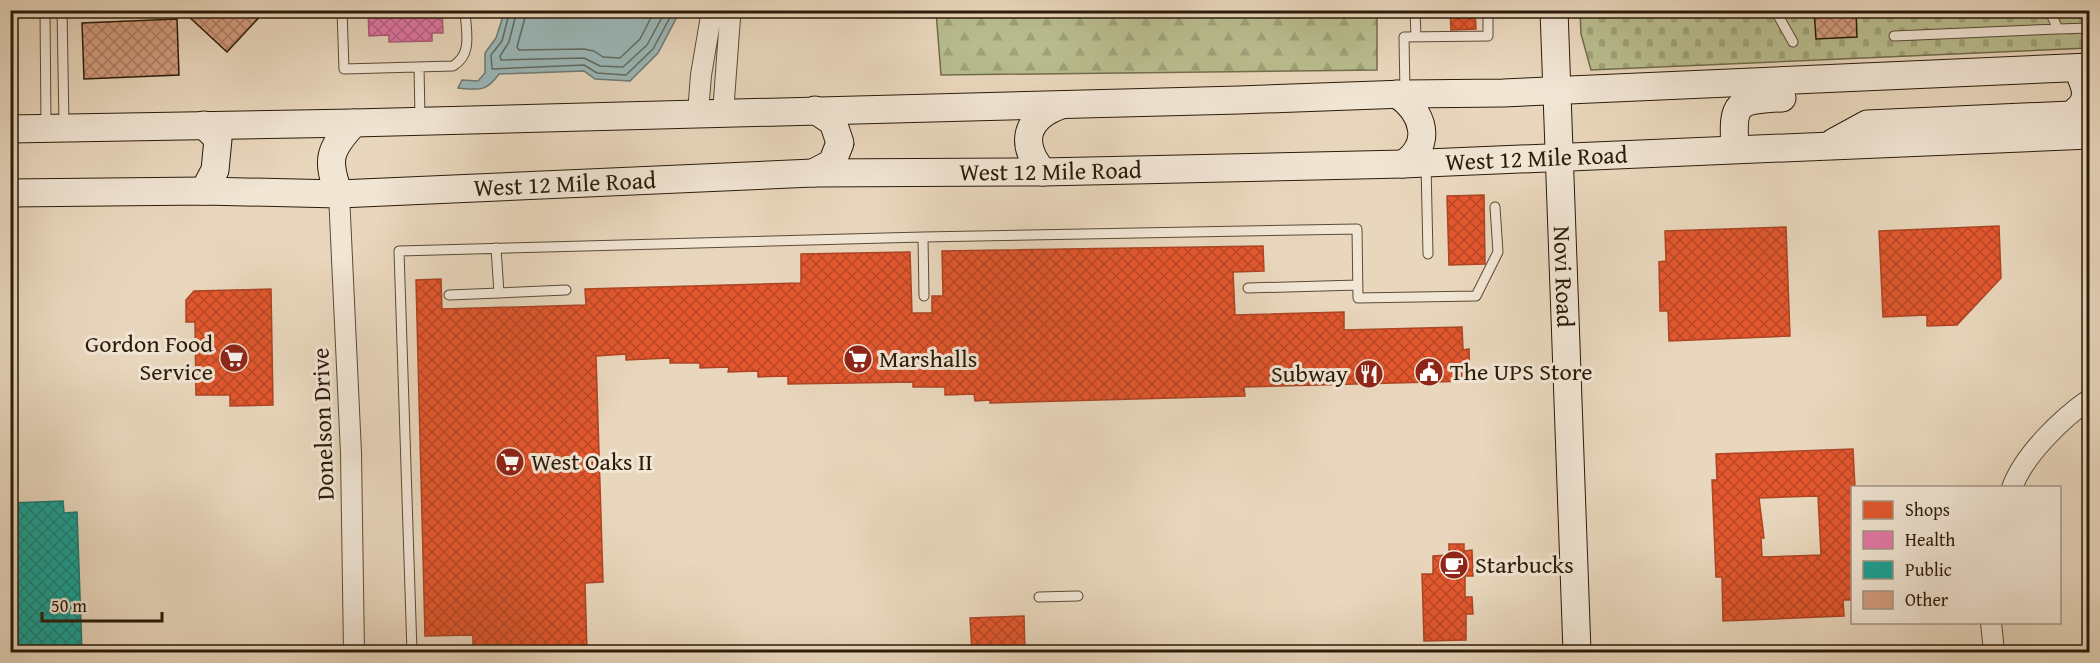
<svg xmlns="http://www.w3.org/2000/svg" width="2100" height="663" font-family="'Gentium Book Plus',serif">
	<style>
		.forest { fill: url(#forest-firs); stroke: #726c4c; stroke-width: 1.5 }
		.cemetery { fill: url(#cemetery-stones); stroke: #726c4c; stroke-width: 1.5 }
		.water { fill: #9ab8b9; stroke: #6e7973; stroke-width: 1.5 }
		.shops { fill: url(#shops-cross-hatch); stroke: #ac4523; stroke-width: 1.5; fill-rule: evenodd }
		.health { fill: url(#health-cross-hatch); stroke: #ac5b78; stroke-width: 1.5 }
		.public { fill: url(#public-cross-hatch); stroke: #1d7a6d; stroke-width: 1.5 }
		.lines { fill: none; stroke-linecap: round; stroke-linejoin: round }
		.shore { stroke: #626a61; stroke-width: 1.5 }
		.building { fill: url(#building-cross-hatch); stroke: #2b1b09; stroke-width: 1.5 }
		.lane-casing { stroke: #5a4a36; stroke-width: 11 }
		.street-casing { stroke: #5a4a36; stroke-width: 22 }
		.secondary-casing { stroke: #2b1b09; stroke-width: 29 }
		.lane { stroke: #f1e5d4; stroke-width: 9 }
		.street { stroke: #f1e5d4; stroke-width: 20 }
		.secondary { stroke: #f1e5d4; stroke-width: 27 }
		.labels { text-anchor: middle; stroke-width: 6; stroke-linejoin: round; paint-order: stroke }
		.street-label { font-size: 24px; fill: #2b1b09; stroke: #f1e5d4 }
		.poi-label { font-size: 24px; fill: #2b1b09; stroke: #f1e5d4; text-anchor: start }
	</style>
	<defs>
		<pattern id="forest-firs" width="22" height="20" patternUnits="userSpaceOnUse" patternTransform="scale(1.5)"><rect width="22" height="20" fill="#b9bd8f"/><path d="M5 1l3.5 6h-7zM16 11l3.5 6h-7z" fill="#9fa27a"/></pattern>
		<pattern id="cemetery-stones" width="16" height="16" patternUnits="userSpaceOnUse" patternTransform="scale(1.5)"><rect width="16" height="16" fill="#b9bd8f"/><path d="M2 7V4a2 2 0 0 1 4 0v3zM10 15v-3a2 2 0 0 1 4 0v3z" fill="#9fa27a"/></pattern>
		<pattern id="shops-cross-hatch" width="8" height="8" patternUnits="userSpaceOnUse" patternTransform="scale(1.5)"><rect width="8" height="8" fill="#e4572e"/><path d="M0 0l8 8M0 8l8-8" fill="none" stroke="#b94725"/></pattern>
		<pattern id="health-cross-hatch" width="8" height="8" patternUnits="userSpaceOnUse" patternTransform="scale(1.5)"><rect width="8" height="8" fill="#e377a8"/><path d="M0 0l8 8M0 8l8-8" fill="none" stroke="#b86187"/></pattern>
		<pattern id="public-cross-hatch" width="8" height="8" patternUnits="userSpaceOnUse" patternTransform="scale(1.5)"><rect width="8" height="8" fill="#17a398"/><path d="M0 0l8 8M0 8l8-8" fill="none" stroke="#15847a"/></pattern>
		<pattern id="building-cross-hatch" width="8" height="8" patternUnits="userSpaceOnUse" patternTransform="scale(1.5)"><rect width="8" height="8" fill="#d39c7e"/><path d="M0 0l8 8M0 8l8-8" fill="none" stroke="#ab7e65"/></pattern>
	</defs>
	<rect width="100%" height="100%" fill="#e9d7bd"/>
	<filter id="stains"><feTurbulence type="fractalNoise" baseFrequency=".00333" numOctaves="4"/><feColorMatrix values="0 0 0 0 .2 0 0 0 0 .09 0 0 0 0 .02 0 0 0 .5 -.17"/></filter>
	<radialGradient id="worn" r=".72"><stop offset=".6" stop-color="#630" stop-opacity="0"/><stop offset="1" stop-color="#630" stop-opacity=".3"/></radialGradient>
	<path class="forest" d="M936 11H1377V70L941 75Z"/>
	<path class="cemetery" d="M1580 11H2089V48L1591 70 1581 34Z"/>
	<path class="water" d="M505 10H680V11L658 53 630 81 595 79 584 71 499 74C486 92 480 90 458 88L462 80 478 81 485 73V53L496 38Z"/>
	<path class="shops" d="M1450 10H1475L1476 29 1451 30Z
		M1484 195 1485 264 1449 265 1447 196Z
		M1999 226 2001 278 1957 325 1927 326V315L1883 317 1879 231Z
		M1786 227 1790 336 1669 341 1668 311H1660L1659 262 1666 261 1665 231Z
		M1263 246 1264 271 1233 272 1235 315 1344 312V330L1462 327 1463 350 1469 349 1470 381 1244 387 1245 396 990 403V400L975 401 974 394 945 395V387H913V382L788 384V376L758 377V371L728 372 729 367 700 368V363H670V358L626 360V354L596 356 603 582 585 583 587 652H473V635L425 636 416 280 441 279 442 309 586 305 585 289 801 283V254L910 252 912 313H932V296H943L942 251Z
		M271 289 273 405 230 406V395H196L195 322H186V300L194 291Z
		M1853 449 1855 488H1852V600H1843L1844 616 1723 621 1722 577H1716L1712 480H1717L1716 454ZM1818 496 1821 555 1762 557 1761 538H1764L1759 498Z
		M1449 544H1464V551L1472 550 1473 576H1465V597H1472L1473 614H1466V640L1424 641 1422 574H1433V556L1449 555Z
		M1024 616 1025 652H972L970 618Z"/>
	<path class="health" d="M368 10H442L443 33H432V41L389 42V35L369 36Z"/>
	<path class="public" d="M63 501 64 513 77 512 82 652H10V503Z"/>
	<g class="lines">
		<path class="shore" d="M510 10 502 41 491 55 492 69 584 65 597 73 626 75 653 49 674 10
			M517 10 509 42 500 56 501 60 584 58 600 66 623 67 647 45 666 10
			M527 10 517 47 519 50 584 49 594 51 603 57 620 58 640 39 655 10"/>
	</g>
	<path class="building" d="M190 10H266L227 52 186 14Z
		M1814 10H1876L1856 11 1857 37 1816 39Z
		M177 19 179 75 84 79 82 23Z"/>
	<g class="lines">
		<g class="lane-casing">
			<path id="lane" d="M45 10 46 125
				M62 10 64 125
				M342 10 344 69 453 66C473 54 466 32 465 10
				M1415 10 1416 37
				M1775 10 1793 42
				M2049 10 2058 29 2090 28
				M1695 11 1696 10
				M1894 36 2058 29
				M419 67 420 118
				M1405 93 1404 37 1488 36V10
				M1426 165 1428 254
				M923 237 924 296
				M496 248 499 293 566 290
				M1248 288 1358 285
				M449 295 499 293
				M1039 597 1078 596
				M412 652 399 251 923 237 1357 229 1358 298 1476 296 1498 252 1495 207"/>
		</g>
		<g class="street-casing">
			<path id="street" d="M698 113 701 75 711 16 715 10
				M723 113 730 18 729 10
				M339 194 351 453 354 652
				M2012 488C2023 456 2062 418 2090 399
				M1991 622 1994 652"/>
		</g>
		<g class="secondary-casing">
			<g id="secondary">
				<path id="s1" d="M1554 10 1577 652"/>
				<path d="M1397 94C1423 112 1434 144 1403 164"/>
				<path d="M10 129 354 123 1239 100 1405 94 1503 93 2090 67"/>
				<path d="M1834 142 1867 124 2070 115C2093 102 2086 87 2077 68"/>
				<path d="M1735 149C1732 102 1736 100 1782 98"/>
				<path d="M1043 172C1019 144 1025 118 1061 105"/>
				<path d="M813 173 832 163 840 143 833 122 815 110"/>
				<path d="M204 191 215 170 218 139 204 125"/>
				<path id="s2" d="M10 193 204 191 339 194 813 173 1043 172 1403 164 2090 135"/>
				<path d="M339 194C326 159 329 150 354 123"/>
			</g>
		</g>
		<use href="#lane" class="lane"/>
		<use href="#street" class="street"/>
		<use href="#secondary" class="secondary"/>
	</g>
	<defs>
		<g id="supermarket-disc" transform="scale(1.5)"><circle r="9.5" fill="#8f2418" stroke="#f1e5d4"/><path d="M-6-5.5h2.5l.6 2H6L4.5 2H-2.5L-4.4-4H-6ZM-1.5 3.2a1.3 1.3 0 1 0 .1 0ZM3 3.2a1.3 1.3 0 1 0 .1 0Z" fill="#fff"/></g>
		<g id="civic-disc" transform="scale(1.5)"><circle r="9.5" fill="#8f2418" stroke="#f1e5d4"/><path d="M-.6-6.5H3V-4.5H.6V-3L4-1V1h2V6H-6V1h2V-1L-.6-3ZM-1.2 2.5V6h2.4V2.5Z" fill="#fff"/></g>
		<g id="restaurant-disc" transform="scale(1.5)"><circle r="9.5" fill="#8f2418" stroke="#f1e5d4"/><path d="M-5-6h1v4h1v-4h1v4h1v-4h1v5L-1.5 .5V6h-2V.5L-5-1ZM5-6V6H3V1.5H1.5Q1.5-4 5-6Z" fill="#fff"/></g>
		<g id="cafe-disc" transform="scale(1.5)"><circle r="9.5" fill="#8f2418" stroke="#f1e5d4"/><path d="M-5.5-4.5H6V0H3Q3 3.5 0 3.5H-2.5Q-5.5 3.5-5.5 0ZM3-3.2v2h1.7v-2ZM-6 4.5H4V6H-6Z" fill="#fff"/></g>
	</defs>
	<g fill-rule="evenodd">
		<use href="#supermarket-disc" x="234" y="358"/>
		<use href="#supermarket-disc" x="858" y="359"/>
		<use href="#civic-disc" x="1429" y="372"/>
		<use href="#restaurant-disc" x="1369" y="374"/>
		<use href="#supermarket-disc" x="510" y="462"/>
		<use href="#cafe-disc" x="1454" y="565"/>
	</g>
	<g class="labels">
		<g class="street-label">
			<text dy="8" stroke="none"><textPath href="#s2" startOffset="1527">West 12 Mile Road</textPath></text>
			<text dy="8" stroke="none"><textPath href="#s2" startOffset="1041">West 12 Mile Road</textPath></text>
			<text dy="8" stroke="none"><textPath href="#s2" startOffset="555">West 12 Mile Road</textPath></text>
			<text dy="8" stroke="none"><textPath href="#s1" startOffset="267">Novi Road</textPath></text>
			<text transform="translate(323 424) rotate(-92)" y="8">Donelson Drive</text>
		</g>
		<g class="poi-label">
			<text x="213" y="352" text-anchor="end">Gordon Food<tspan x="213" dy="28">Service</tspan></text>
			<text x="879" y="367">Marshalls</text>
			<text x="1450" y="380">The UPS Store</text>
			<text x="1348" y="382" text-anchor="end">Subway</text>
			<text x="531" y="470">West Oaks II</text>
			<text x="1475" y="573">Starbucks</text>
		</g>
	</g>
	<rect width="2100" height="663" fill="none" stroke="#e9d7bd" stroke-width="36"/>
	<rect x="12" y="12" width="2076" height="639" fill="none" stroke="#2b1b09" stroke-width="3"/>
	<rect x="18" y="18" width="2064" height="627" fill="none" stroke="#2b1b09" stroke-width="1.5"/>
	<rect x="1851" y="486" width="210" height="138" fill="#f1e5d4" stroke="#a29483" stroke-width="1.5"/>
	<rect x="1863" y="501" width="30" height="18" fill="#e4572e" stroke="#a29483" stroke-width="1.5"/>
	<text x="1905" y="516" font-size="18" fill="#2b1b09">Shops</text>
	<rect x="1863" y="531" width="30" height="18" fill="#e377a8" stroke="#a29483" stroke-width="1.5"/>
	<text x="1905" y="546" font-size="18" fill="#2b1b09">Health</text>
	<rect x="1863" y="561" width="30" height="18" fill="#17a398" stroke="#a29483" stroke-width="1.5"/>
	<text x="1905" y="576" font-size="18" fill="#2b1b09">Public</text>
	<rect x="1863" y="591" width="30" height="18" fill="#d39c7e" stroke="#a29483" stroke-width="1.5"/>
	<text x="1905" y="606" font-size="18" fill="#2b1b09">Other</text>
	<path d="M42 612v9h120v-9" fill="none" stroke="#2b1b09" stroke-width="3"/>
	<text x="51" y="612" font-size="18" fill="#2b1b09" stroke="#f1e5d4" stroke-width="4.5" paint-order="stroke">50 m</text>
	<rect width="100%" height="100%" filter="url(#stains)"/>
	<rect width="100%" height="100%" fill="url(#worn)"/>
</svg>
